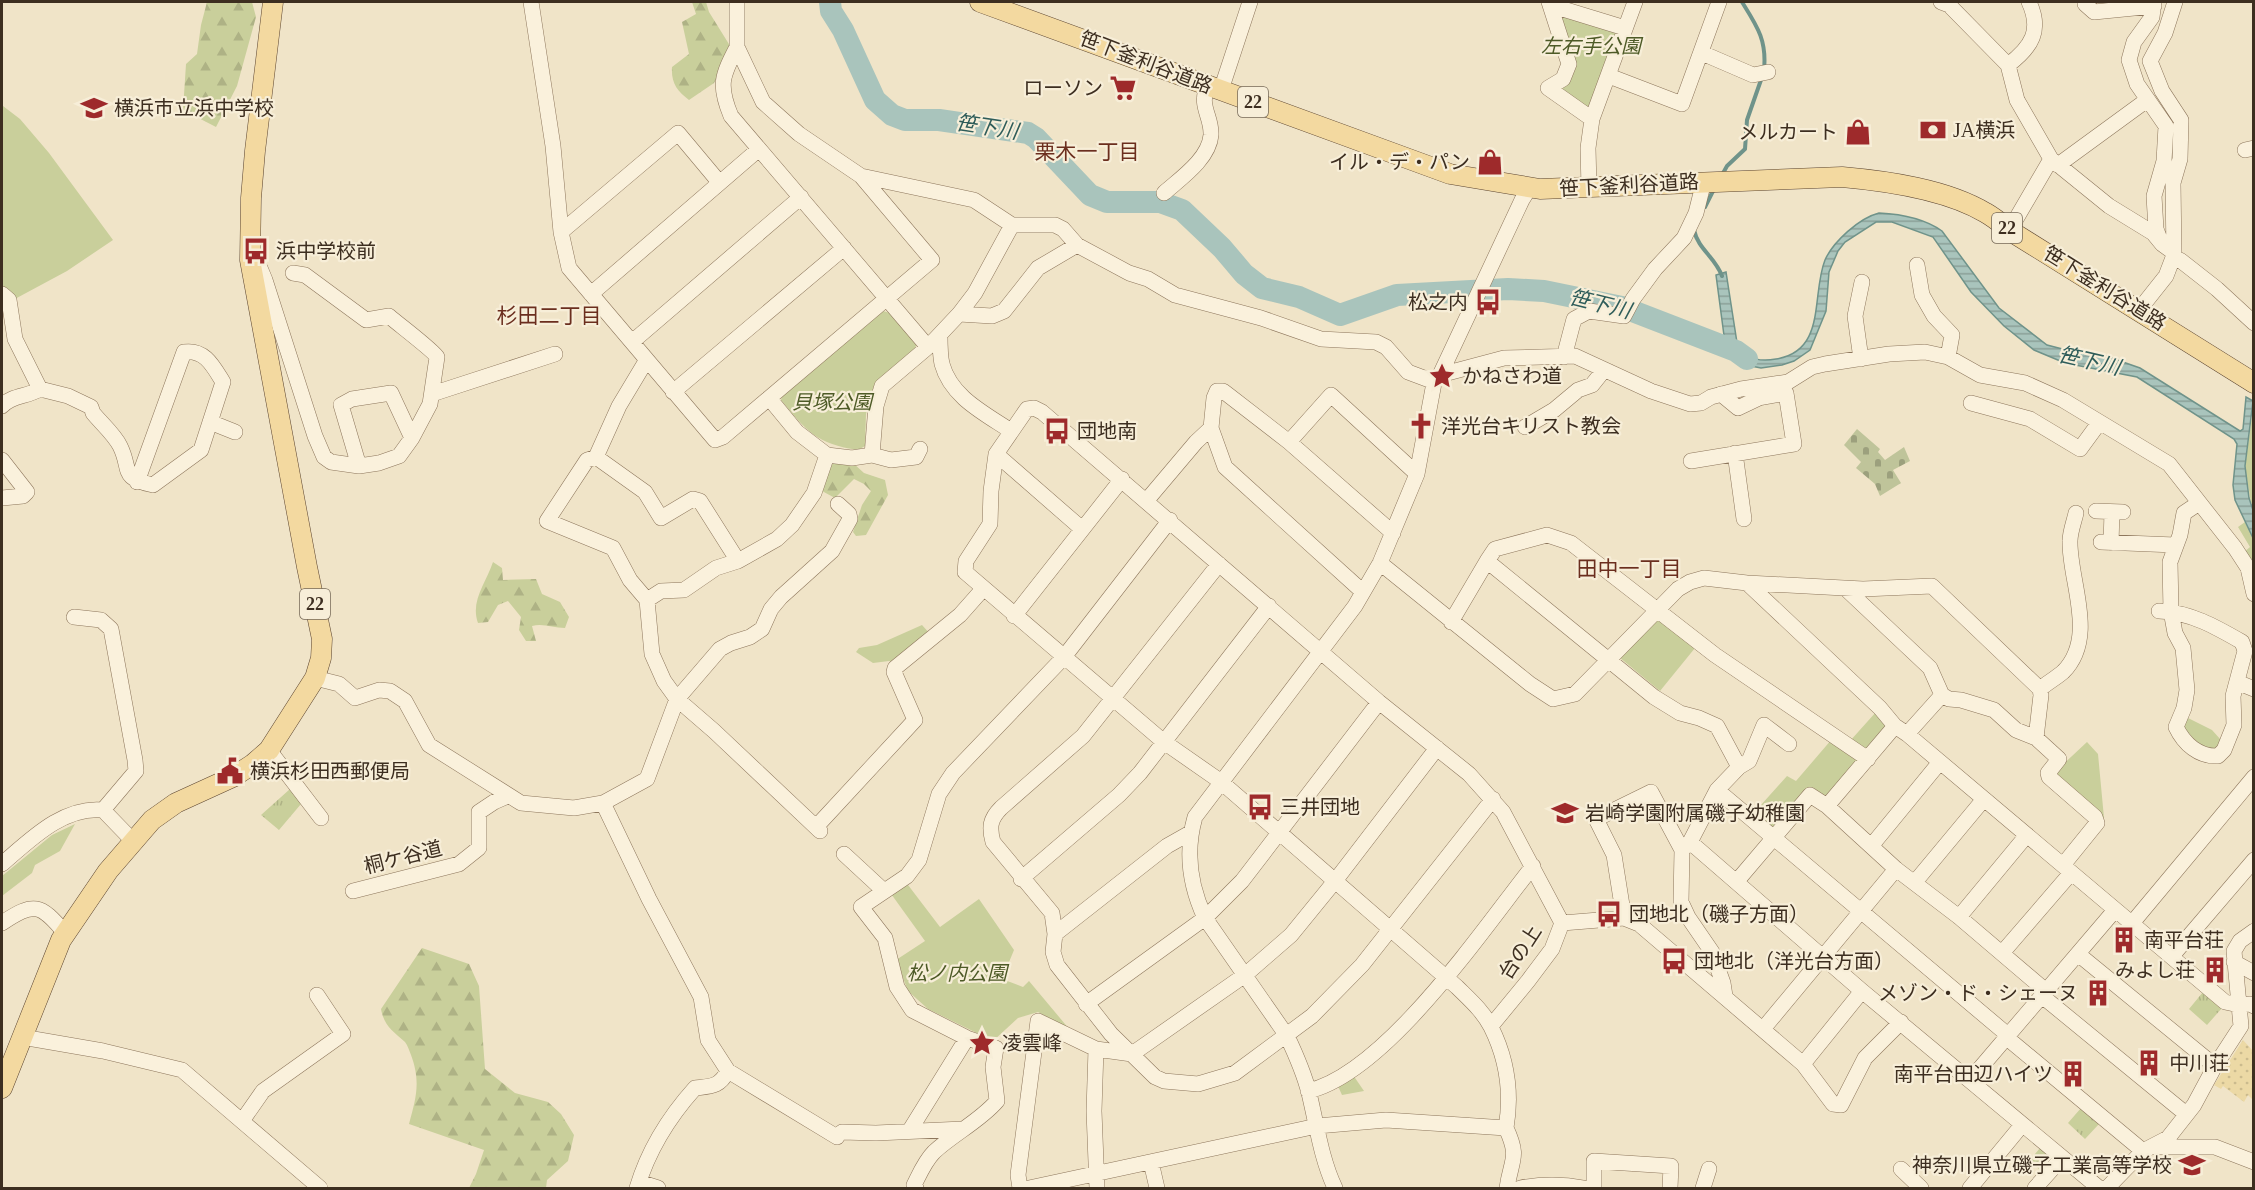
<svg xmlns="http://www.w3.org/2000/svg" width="2255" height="1190" font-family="'Times New Roman','Noto Sans JP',serif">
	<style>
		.grass { fill: url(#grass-tufts) }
		.forest { fill: url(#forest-firs) }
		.sand { fill: url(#sand-dots) }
		.cemetery { fill: url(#cemetery-stones) }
		.green { fill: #c9cf9b }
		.water { fill: url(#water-rules); stroke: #6f938a; stroke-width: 1.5 }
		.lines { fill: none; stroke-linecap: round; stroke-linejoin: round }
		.stream { stroke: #6f938a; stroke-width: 4 }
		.river { stroke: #a9c4bc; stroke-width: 22 }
		.minor-casing { stroke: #8d765c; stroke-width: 16 }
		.major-casing { stroke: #5b4430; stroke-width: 21 }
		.minor { stroke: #faf1dc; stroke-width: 15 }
		.major { stroke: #f3d9a0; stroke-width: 20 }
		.labels { text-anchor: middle; stroke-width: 4.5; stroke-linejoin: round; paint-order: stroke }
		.shield { fill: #f7eed8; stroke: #756857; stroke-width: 1.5 }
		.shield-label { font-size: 18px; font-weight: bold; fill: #3d2e20 }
		.park-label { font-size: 20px; font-style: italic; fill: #4d5a26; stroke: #f7eed8 }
		.street-label { font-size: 20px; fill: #3d2e20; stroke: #f7eed8 }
		.poi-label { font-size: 20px; fill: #3d2e20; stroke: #f7eed8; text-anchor: start }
		.water-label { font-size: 21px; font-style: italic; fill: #2f5d5a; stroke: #f7eed8 }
		.neighbourhood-label { font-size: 21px; fill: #6b2e1e; stroke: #f7eed8 }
	</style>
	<defs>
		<pattern id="grass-tufts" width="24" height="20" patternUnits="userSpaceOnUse" patternTransform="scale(1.5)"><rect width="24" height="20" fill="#c9cf9b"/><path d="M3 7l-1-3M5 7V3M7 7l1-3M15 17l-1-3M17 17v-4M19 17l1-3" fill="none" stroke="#aeb285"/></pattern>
		<pattern id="forest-firs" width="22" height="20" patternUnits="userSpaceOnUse" patternTransform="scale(1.5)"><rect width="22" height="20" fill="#c9cf9b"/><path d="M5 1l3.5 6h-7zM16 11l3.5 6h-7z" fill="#aeb285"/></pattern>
		<pattern id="sand-dots" width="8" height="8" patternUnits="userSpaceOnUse" patternTransform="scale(1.5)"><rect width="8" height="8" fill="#ecd9a5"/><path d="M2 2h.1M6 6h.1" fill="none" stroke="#cbbb8e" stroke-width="1.8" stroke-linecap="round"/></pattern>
		<pattern id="cemetery-stones" width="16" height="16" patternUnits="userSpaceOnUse" patternTransform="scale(1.5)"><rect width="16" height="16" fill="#bfc49a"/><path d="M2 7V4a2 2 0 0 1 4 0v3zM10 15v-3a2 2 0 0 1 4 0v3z" fill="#9ca07d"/></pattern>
		<pattern id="water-rules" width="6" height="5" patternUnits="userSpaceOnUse" patternTransform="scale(1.5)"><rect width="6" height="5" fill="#a9c4bc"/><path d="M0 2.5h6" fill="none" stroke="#8ba098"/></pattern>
	</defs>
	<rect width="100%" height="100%" fill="#f0e4c8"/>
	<path class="grass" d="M2253 410 2254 501 2251 503 2245 466Z
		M2245 522 2253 538V569L2243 553 2250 547 2238 527Z
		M290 789 301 804 279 830 261 815Z
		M2203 992 2222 1008 2207 1025 2189 1009Z
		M2081 1108 2099 1124 2085 1139 2068 1123Z
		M2040 1148 2052 1158 2044 1173 2029 1161Z"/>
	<path class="forest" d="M207 2H252L256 17 237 86 216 127 183 110 186 64 197 54 201 25Z
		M692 2H706L709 12 732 49 714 83 689 100C677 91 671 83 672 67L689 54 682 22 696 14Z
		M833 463H853L864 473 885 480 888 495 866 535 856 536 853 532 862 505 871 491 864 484 854 479 835 498 822 491 825 477Z
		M493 562 502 568 503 580 536 579 542 594 560 602 569 617 565 628C553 628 543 623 532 626L536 641H526L519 630 521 617 508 601 498 605 488 622 478 623C470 601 486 583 493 562Z
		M422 948 469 964 479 986 485 1069 515 1093 548 1102 561 1114 574 1135 568 1161 547 1180 546 1188H469L476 1174 484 1150 409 1124C416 1098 421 1082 411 1055 409 1050 408 1046 405 1042 393 1031 384 1026 381 1009Z"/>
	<path class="sand" d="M2243 1040 2254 1052 2253 1100 2248 1095 2244 1102 2223 1086 2221 1089 2214 1085Z"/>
	<path class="cemetery" d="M1857 429 1880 449 1878 452 1885 460 1904 447 1910 461 1893 470 1901 483 1880 496 1875 484 1856 468 1861 462 1844 445Z"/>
	<path class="green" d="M1556 14 1615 31 1618 37 1590 107 1585 108 1560 91V86L1566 82Z
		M2 99 3 106 20 119 49 153 113 240 67 271 13 300 2 287Z
		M883 311 890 313 917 343 914 351 875 383 866 414 865 446 858 450C817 444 806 431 781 400L782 396Z
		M1658 618 1695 648 1660 691 1619 657Z
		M922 625 931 635 898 664 889 661 873 663 856 652 859 648 877 645Z
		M1876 712 1889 726 1865 752 1850 741Z
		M2188 718 2212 730 2221 740 2218 748 2207 751 2181 730Z
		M1832 739 1860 758 1826 799 1811 787 1772 831 1752 815 1787 776 1796 781Z
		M2087 742 2098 754 2104 818 2056 777V771Z
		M75 824 60 851 35 865 32 873 2 896V876L52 835Z
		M905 881 940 927 979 899 1014 950 1002 979 1023 987 1029 981 1070 1030 1038 1012 1018 1018 993 1041 928 1009 908 991 896 960 925 941 889 891Z
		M1353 1075 1364 1091 1342 1095 1337 1084Z"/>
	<path class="water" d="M1879 213C1900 214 1925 219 1942 231L1999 308 2047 345 2074 352 2100 354 2140 368 2240 431 2243 429 2246 397 2253 401 2245 466 2249 498 2253 510V538L2235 500 2233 485 2237 444 2234 439 2137 377 2065 363 2034 350 2004 326 1971 292 1933 237 1892 222H1876L1845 242 1838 251 1829 272 1826 311 1810 350 1794 361 1782 365 1761 368 1751 366 1718 350 1719 342 1725 343 1716 275 1726 272 1738 349C1750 359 1760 362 1776 359 1827 351 1811 295 1825 260 1833 242 1859 218 1879 213Z"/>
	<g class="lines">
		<path class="stream" d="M1742 2C1757 26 1767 40 1764 70
			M1722 175 1727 166 1745 149 1747 120 1762 77
			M1705 207 1714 189
			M1694 230C1698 249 1715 257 1722 276"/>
		<path class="river" d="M830 2 831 11 843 30 875 100 892 115 905 120H939L1028 133 1036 138 1090 195 1107 202H1160L1182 210 1222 248 1244 274 1262 288 1299 297 1340 315 1397 295 1508 289 1544 291 1622 307 1736 351 1747 359"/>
		<g class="minor-casing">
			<path id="minor" d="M531 2 553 146 561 232 569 268 715 440 723 437 932 260 861 176
				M737 2V47L763 102 799 134 861 176 974 200 1012 225H1055L1063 229 1077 245 1129 273 1148 279 1175 295 1261 318 1321 339 1376 342 1386 347 1408 372 1432 381 1440 375 1504 358 1575 356 1651 391 1690 404 1701 403 1711 397 1741 389 1788 382 1812 367 1825 364 1889 354 1925 352 1948 357 1980 375 2025 383 2063 400 2169 464 2235 548 2248 568 2254 594
				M1549 2 1569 64 1563 79 1548 88 1592 119
				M1941 2 1949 5 2008 65 2017 100 2051 159 2109 206 2153 233 2162 244 2173 252
				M2085 2V4L2094 12 2154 6
				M2154 2 2152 17 2134 42 2129 60 2137 84 2166 126 2164 161 2154 196 2156 229 2161 242
				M1550 5 1625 28
				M737 47C722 76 718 85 731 116L928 347
				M1702 53 1753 75 1768 72
				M2008 65C2032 47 2042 30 2029 2
				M1609 76 1682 104 1719 2
				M1221 90 1250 2
				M2245 150 2254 148
				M2058 165 2147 100
				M1589 188 1588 148 1592 119 1635 2
				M1164 193C1181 178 1209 159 1211 135 1212 116 1198 106 1208 85
				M561 232 678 133 719 182
				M2012 232 2016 219 2051 159
				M250 260 260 268 265 280 315 436 324 457 331 462 359 466 379 463 399 456 412 438 430 404 437 357C434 351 398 324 389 316L366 320 305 275 293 273
				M2180 260 2217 289 2254 323
				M1917 265 1922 295 1934 316 1952 335 1948 357
				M2 294 9 300 15 339 40 389 68 396 91 407 93 413C101 423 114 434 120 446 132 470 119 478 153 485L201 450 223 382C213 366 205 349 184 352L137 482
				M591 294 759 149
				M2139 310 2166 276 2174 255 2173 183 2180 159 2181 120 2162 91 2150 61 2165 33 2175 2
				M959 314 992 316 1004 311 1038 268 1077 245
				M940 336C940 345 940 355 942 364 951 397 984 413 1011 431
				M632 342 801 197
				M1564 357 1574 319 1589 311 1624 316 1633 299 1655 269 1684 238 1696 213 1704 181
				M1861 359 1855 316 1862 282
				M646 361 619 406 596 457 587 460 547 521 613 548 630 580 647 600 661 591 684 590 716 568 738 561 777 539 792 525 814 493 827 455
				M673 392 844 248
				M432 394 555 354
				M769 398 797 432 827 455 852 458 872 455 891 460 916 457 920 449
				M1971 403 2030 419 2080 449 2099 423
				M2 406C12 395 27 397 40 389
				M210 422 235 432
				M1525 427 1554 410 1578 390 1592 385 1604 370
				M1289 442 1331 395 1417 474
				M1735 453 1744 519
				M996 454 1081 528
				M872 455 876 406 882 386 928 347 959 314 975 293 1012 225
				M596 457 645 492 661 518 693 499 700 501 738 561
				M2 460 27 492 23 496 2 498
				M1691 461 1794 444 1786 393 1759 398 1738 408 1721 394
				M359 466 341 405 352 399 391 393 412 438
				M1147 500 1196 442 1211 428
				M2096 511 2123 512
				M2101 542 2175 545
				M2111 543 2112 512
				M1487 561 1495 549 1547 535 1571 543 1715 655 1868 759
				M1380 563 1530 684 1553 699 1575 694 1678 589 1690 582 1704 578 1747 583 1863 589 1932 586 2040 689
				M1219 564 1083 736 1001 808C990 819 989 827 993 842L1052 913 1055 934 1053 952 1057 965 1111 1034 1155 1077 1164 1081 1198 1084 1235 1073 1312 1016 1362 965 1493 799
				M1747 583 1880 708 1895 726 1907 734 2225 1002 2239 1005 2241 1026 2215 1066 2194 1105 2168 1138 2143 1151 2107 1188
				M1846 589 1930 668 1942 695 1949 699 1961 700 1994 710 2016 730 2036 738 2041 695 2040 689C2047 683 2056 678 2063 672 2098 637 2069 581 2070 541 2070 532 2074 522 2076 513
				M1363 592 1225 467 1211 428 1214 398 1217 391H1223L1227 394 1289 442 1393 533
				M647 600 652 654 664 681 677 699 714 731 820 831
				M2159 611C2190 612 2216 627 2242 642L2245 651 2233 696 2234 725 2224 750 2218 756C2199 757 2184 744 2176 727L2184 708 2187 690 2183 648 2175 633 2171 611 2170 562 2180 535 2184 513 2199 503
				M1014 616 1122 479
				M74 617 101 620 111 629 135 760 136 771 103 810
				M1451 622 1487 561 1654 697 1680 713 1699 718 1717 726 1739 767
				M315 678 339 684 355 698 379 690 390 691 405 701 429 745 521 803 574 808 603 803 647 779 677 699 720 649 731 643 750 637 762 629 771 609 781 597 832 551 850 519 849 514 838 504
				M2237 682 2254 689
				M1907 734 1942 695
				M2036 738 2059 759 2048 773 2049 777 2095 817 2097 823 2063 865
				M269 750 321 818
				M1717 790 2009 1036
				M603 803 649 899 701 997 708 1040 728 1071 837 1137
				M1827 806 1895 726
				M816 827 915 720 894 672 895 668 960 615 983 589
				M1690 842 1862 991 2099 1188
				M1872 845 1940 762
				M844 854 884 891
				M2 864C30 840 63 806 103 810L133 841
				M1021 879 1119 795 1140 773 1269 606
				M1737 881 1810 795 1827 806 1896 869 1959 917 2046 991
				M1915 882 1984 799
				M353 891 459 864 479 848V812L494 802 508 796
				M1959 917 2027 835
				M1624 918 1614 855 1596 819 1651 792 1682 850
				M2133 922 2254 777
				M2 923C34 902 40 903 65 933
				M1562 923 1624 918 1639 924 1803 1064 1833 1104 1841 1105 1865 1058 1901 1022
				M2254 931 2240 941 2234 951 2239 1005 2250 1004 2254 1006
				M1055 934 1167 846 1190 833
				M2002 953 2071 873
				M2078 954 2215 1066
				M2172 956 2254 860
				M2234 962 2254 973
				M1725 996 1723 983 1712 952 1688 917 1681 902 1682 850 1690 842 1717 790 1739 767 1749 761 1764 725 1789 744
				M2042 996 2186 1114
				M1086 1004 1205 918 1242 881 1379 702
				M1491 1026 1528 981 1552 949 1562 923
				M1763 1029 1896 869
				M22 1037 103 1051 182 1070 320 1188
				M2007 1038 2143 1151
				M1096 1049 1094 1111 1097 1188
				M1132 1054 1245 975 1291 935 1335 881 1437 748
				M1803 1064 1862 991
				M1970 1080 2115 910
				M1308 1091C1386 1073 1483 929 1533 866
				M242 1121 263 1091 343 1034 317 995
				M1506 1128C1520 1158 1511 1159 1507 1188
				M910 1130 967 1038
				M842 1132 876 1133 963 1129
				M2152 1147H2215L2254 1162
				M1151 1162 1157 1188
				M1901 1169 1921 1188
				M639 1182 658 1188
				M637 1188C648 1151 669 1117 695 1088 712 1086 719 1087 728 1071
				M916 1188 914 1185C920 1173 925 1161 934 1152 953 1134 980 1121 997 1101L993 1067 996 1048 967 1038 912 1010 897 987 885 938 861 907 907 876 919 860 939 794 953 773 1064 657 1170 520
				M1020 1188 1018 1175 1038 1021 1096 1049 1132 1054
				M1029 1188 1317 1126 1386 1120 1506 1128C1512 1093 1507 1059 1491 1027 1483 1011 1469 999 1457 987L1220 781 1164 742 965 572 966 561 990 524 991 491 996 454 1027 409 1034 408 1042 412 1379 702 1469 774 1503 812 1562 923
				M1335 1188C1321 1158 1317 1126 1309 1093 1304 1073 1296 1055 1287 1036L1205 918C1190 886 1185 852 1195 817L1355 606 1380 563 1417 474 1434 383 1440 375 1522 200 1530 187
				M1520 1188C1541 1184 1563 1184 1584 1188
				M1594 1188V1161L1671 1166 1670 1188
				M1703 1188 1709 1169
				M1970 1188 2022 1125
				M2035 1188 2062 1158"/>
		</g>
		<g class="major-casing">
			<path id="major" d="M980 2 1450 174 1540 189 1842 177C1887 181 1946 189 1986 213 1995 218 2003 225 2012 232L2254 383
				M2 1088 61 940 108 871 152 820 176 803 233 777 253 764 269 750 315 678 321 658 322 639 307 567 250 260 251 198 255 151 273 2"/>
		</g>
		<use href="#minor" class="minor"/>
		<use href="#major" class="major"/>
	</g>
	<defs>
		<g id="supermarket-bare" transform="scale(2.07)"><path d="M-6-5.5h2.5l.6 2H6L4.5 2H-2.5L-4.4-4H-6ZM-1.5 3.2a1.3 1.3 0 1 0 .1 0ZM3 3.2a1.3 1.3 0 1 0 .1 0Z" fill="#9e2a2b" stroke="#f7eed8" stroke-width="2.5" paint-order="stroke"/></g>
		<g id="school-bare" transform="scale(2.07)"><path d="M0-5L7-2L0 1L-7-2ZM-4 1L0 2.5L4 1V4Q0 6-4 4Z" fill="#9e2a2b" stroke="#f7eed8" stroke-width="2.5" paint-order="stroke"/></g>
		<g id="bank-bare" transform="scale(2.07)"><path d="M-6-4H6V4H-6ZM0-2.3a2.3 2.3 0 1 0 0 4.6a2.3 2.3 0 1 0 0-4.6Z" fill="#9e2a2b" stroke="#f7eed8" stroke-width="2.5" paint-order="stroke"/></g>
		<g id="shop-bare" transform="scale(2.07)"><path d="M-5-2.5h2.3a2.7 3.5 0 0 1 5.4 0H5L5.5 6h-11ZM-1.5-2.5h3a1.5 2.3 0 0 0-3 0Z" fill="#9e2a2b" stroke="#f7eed8" stroke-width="2.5" paint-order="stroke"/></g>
		<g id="bus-bare" transform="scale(2.07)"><path d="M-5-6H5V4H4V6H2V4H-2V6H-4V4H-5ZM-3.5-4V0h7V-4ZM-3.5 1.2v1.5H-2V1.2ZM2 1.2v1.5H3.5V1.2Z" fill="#9e2a2b" stroke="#f7eed8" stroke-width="2.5" paint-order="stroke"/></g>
		<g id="sight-bare" transform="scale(2.07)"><path d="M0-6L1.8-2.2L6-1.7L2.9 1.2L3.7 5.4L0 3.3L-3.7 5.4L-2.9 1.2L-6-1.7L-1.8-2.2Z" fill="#9e2a2b" stroke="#f7eed8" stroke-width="2.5" paint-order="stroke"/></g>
		<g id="church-bare" transform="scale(2.07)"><path d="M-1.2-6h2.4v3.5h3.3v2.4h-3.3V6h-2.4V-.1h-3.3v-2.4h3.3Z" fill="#9e2a2b" stroke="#f7eed8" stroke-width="2.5" paint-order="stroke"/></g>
		<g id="civic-bare" transform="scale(2.07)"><path d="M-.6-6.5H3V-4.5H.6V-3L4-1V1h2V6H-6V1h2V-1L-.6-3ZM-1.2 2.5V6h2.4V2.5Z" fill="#9e2a2b" stroke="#f7eed8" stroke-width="2.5" paint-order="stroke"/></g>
		<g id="building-bare" transform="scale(2.07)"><path d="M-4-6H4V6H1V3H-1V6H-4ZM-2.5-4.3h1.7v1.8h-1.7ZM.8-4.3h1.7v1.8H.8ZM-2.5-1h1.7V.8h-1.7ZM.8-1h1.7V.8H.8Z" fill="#9e2a2b" stroke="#f7eed8" stroke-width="2.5" paint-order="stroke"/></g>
	</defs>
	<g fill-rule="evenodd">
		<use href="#supermarket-bare" x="1123" y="88"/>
		<use href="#school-bare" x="94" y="108"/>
		<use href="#bank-bare" x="1933" y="130"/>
		<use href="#shop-bare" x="1858" y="132"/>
		<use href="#shop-bare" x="1490" y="162"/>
		<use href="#bus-bare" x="256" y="251"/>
		<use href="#bus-bare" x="1488" y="302"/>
		<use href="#sight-bare" x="1442" y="376"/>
		<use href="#church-bare" x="1421" y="426"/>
		<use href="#bus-bare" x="1057" y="431"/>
		<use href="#civic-bare" x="230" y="771"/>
		<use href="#bus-bare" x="1260" y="807"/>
		<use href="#school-bare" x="1565" y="813"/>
		<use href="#bus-bare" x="1609" y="914"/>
		<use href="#building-bare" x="2124" y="940"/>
		<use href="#bus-bare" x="1674" y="961"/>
		<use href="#building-bare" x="2215" y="970"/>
		<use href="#building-bare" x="2098" y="993"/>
		<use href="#sight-bare" x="982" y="1043"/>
		<use href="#building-bare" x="2149" y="1063"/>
		<use href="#building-bare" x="2073" y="1074"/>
		<use href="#school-bare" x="2192" y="1165"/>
	</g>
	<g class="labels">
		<g class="shield">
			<rect x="1238" y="87" width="30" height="30" rx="4.5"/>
			<rect x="1992" y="213" width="30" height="30" rx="4.5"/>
			<rect x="300" y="589" width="30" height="30" rx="4.5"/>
		</g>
		<g class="shield-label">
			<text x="1253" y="108">22</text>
			<text x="2007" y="234">22</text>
			<text x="315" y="610">22</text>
		</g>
		<g class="park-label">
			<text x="1591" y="53">左右手公園</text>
			<text x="832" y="409">貝塚公園</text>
			<text x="957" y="980">松ノ内公園</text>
		</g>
		<g class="street-label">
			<text transform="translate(1146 62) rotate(21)" y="7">笹下釜利谷道路</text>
			<text transform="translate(1629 185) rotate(-3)" y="7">笹下釜利谷道路</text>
			<text transform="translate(2105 288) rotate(32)" y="7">笹下釜利谷道路</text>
			<text transform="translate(403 857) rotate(-14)" y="7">桐ケ谷道</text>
			<text transform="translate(1520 952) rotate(-57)" y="7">台の上</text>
		</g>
		<g class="poi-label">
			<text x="1103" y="95" text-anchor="end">ローソン</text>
			<text x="114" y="115">横浜市立浜中学校</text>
			<text x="1953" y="137">JA横浜</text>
			<text x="1838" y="139" text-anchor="end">メルカート</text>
			<text x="1470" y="169" text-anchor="end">イル・デ・パン</text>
			<text x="276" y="258">浜中学校前</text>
			<text x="1468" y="309" text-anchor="end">松之内</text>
			<text x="1462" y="383">かねさわ道</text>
			<text x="1441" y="433">洋光台キリスト教会</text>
			<text x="1077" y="438">団地南</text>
			<text x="250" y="778">横浜杉田西郵便局</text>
			<text x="1280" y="814">三井団地</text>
			<text x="1585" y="820">岩崎学園附属磯子幼稚園</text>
			<text x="1629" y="921">団地北（磯子方面）</text>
			<text x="2144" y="947">南平台荘</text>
			<text x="1694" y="968">団地北（洋光台方面）</text>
			<text x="2195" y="977" text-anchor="end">みよし荘</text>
			<text x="2078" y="1000" text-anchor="end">メゾン・ド・シェーヌ</text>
			<text x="1002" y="1050">凌雲峰</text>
			<text x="2169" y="1070">中川荘</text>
			<text x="2053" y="1081" text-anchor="end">南平台田辺ハイツ</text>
			<text x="2172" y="1172" text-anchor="end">神奈川県立磯子工業高等学校</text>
		</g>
		<g class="water-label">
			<text transform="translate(987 127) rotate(9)" y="7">笹下川</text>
			<text transform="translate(1600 304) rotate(14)" y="7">笹下川</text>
			<text transform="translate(2089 361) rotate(13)" y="7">笹下川</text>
		</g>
		<g class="neighbourhood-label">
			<text x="1087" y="159">栗木一丁目</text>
			<text x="549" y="323">杉田二丁目</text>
			<text x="1629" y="576">田中一丁目</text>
		</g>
	</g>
	<rect width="2255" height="1190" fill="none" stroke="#3d2e20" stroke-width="6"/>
</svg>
